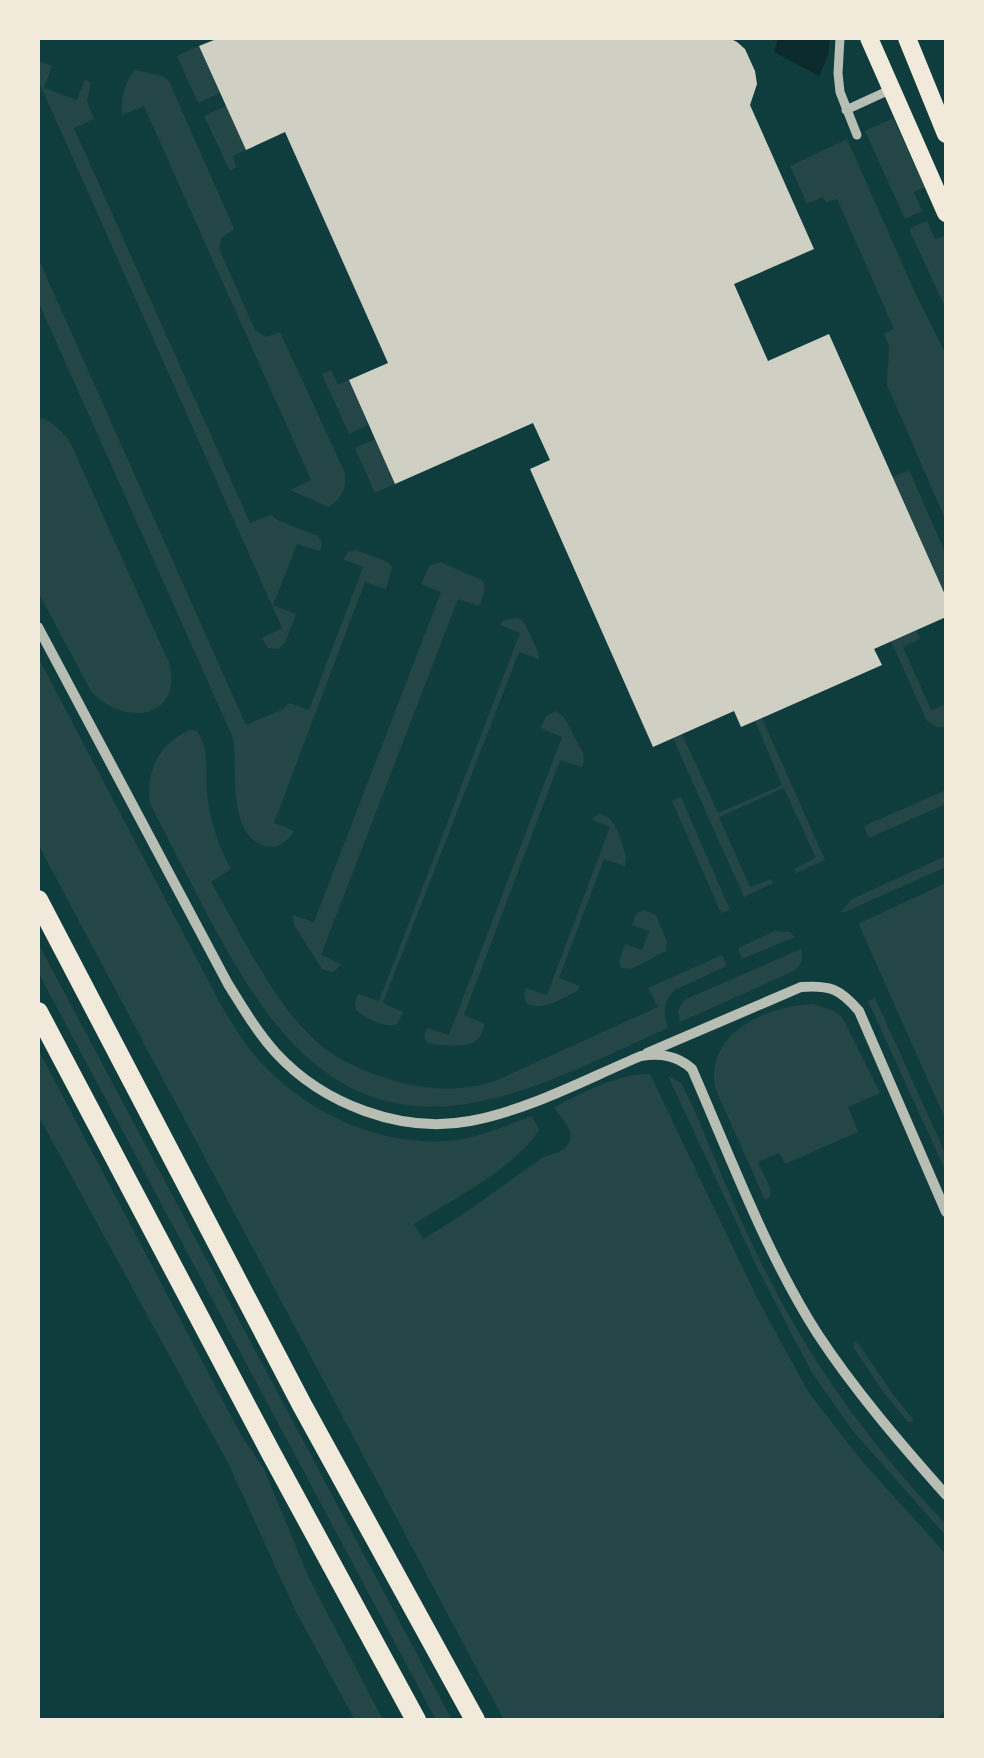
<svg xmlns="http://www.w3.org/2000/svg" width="984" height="1758" font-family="'Source Sans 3',sans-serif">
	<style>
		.green { fill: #244646 }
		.water { fill: #0a2a2b }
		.building { fill: #cfcfc3 }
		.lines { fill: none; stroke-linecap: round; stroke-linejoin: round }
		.pedestrian { stroke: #b8beb3; stroke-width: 9 }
		.minor { stroke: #b8beb3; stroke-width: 10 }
		.secondary { stroke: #f1e9da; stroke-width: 18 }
		.trunk { stroke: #f1e9da; stroke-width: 20 }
		.tram { stroke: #97a49c; stroke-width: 2.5 }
	</style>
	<rect width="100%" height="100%" fill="#0f3d3e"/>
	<path class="green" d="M199 46 220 93 198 103 177 56Z
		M38 61 52 66 44 88 77 100 85 79 91 83 87 101 94 119 74 128 250 523 271 515 277 520 318 536 322 542 320 551 297 544 273 605 296 614 285 643 279 649 268 648 262 638 282 628 38 80Z
		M135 70 162 76 169 81 234 229 222 237 219 248 255 330 266 337 280 332 344 471C348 486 342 498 329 507L290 490 311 480 144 106 122 115C120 101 125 81 135 70Z
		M226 106 246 150 233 156 236 167 230 171 204 116Z
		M893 118 925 187 914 192 922 211 905 219 865 131Z
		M847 139 918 299 946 355V521L887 385 889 345 884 334 894 329 837 199 826 202 823 197 807 204 790 166Z
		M927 221 935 239 946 235V309L909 229Z
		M38 258 246 725 283 709 289 703 309 710 363 567 343 559 348 552 355 550 386 561 392 567 386 589 365 582 274 823 295 831C285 843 276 852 260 844 227 828 238 769 233 738L38 301Z
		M331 370 338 385 349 380 368 425 349 434 322 374Z
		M38 417C53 421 62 431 71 444L169 663C184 717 125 729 91 691L38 592Z
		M375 439 395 484 375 493 355 448Z
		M909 470 946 554V597L893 477Z
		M440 562 482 580C488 588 482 598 479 606L458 599 321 955 341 964 336 970 331 972 322 969 294 925 293 915 314 922 441 592 421 584 429 566Z
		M514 618 521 620 525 624 539 654V659L519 652 383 1003 403 1012 397 1024C384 1029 366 1018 356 1010L355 1003 358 994 379 1001 520 633 500 625 503 621Z
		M916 630 920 639 903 647 931 710 946 704V727H937L927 721 891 641Z
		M38 657 221 1005C232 1022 242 1041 256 1057 305 1113 382 1149 457 1140 483 1136 507 1125 532 1116L539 1130C515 1168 452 1200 414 1224L423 1239C463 1216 501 1187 539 1160 549 1153 566 1154 570 1140 574 1128 559 1117 554 1107 585 1092 616 1074 650 1074L759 1302 809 1393 861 1460 946 1554V1710L935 1720H504L38 844Z
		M556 711 564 717 583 753 584 761 582 767 560 760 464 1015 485 1024C484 1027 481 1037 478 1039 469 1049 441 1045 429 1044L424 1038 427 1028 449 1035 562 737 540 728 546 716Z
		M762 718 825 860 796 873 794 869 816 858 784 788 719 817 750 887 771 879 773 883 744 897 673 738 682 734 718 813 782 785 755 721Z
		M190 730 197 731C210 750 205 772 207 793 210 820 218 846 231 869L211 882C243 937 279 1017 331 1053 351 1066 372 1074 395 1081 429 1090 461 1092 495 1081L658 1007 648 988 722 955 727 966 675 990C663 1000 663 1014 668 1028 611 1053 553 1084 491 1099 339 1136 270 1032 207 914 188 878 170 842 151 806 143 774 160 742 190 730Z
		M946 790V804L869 838 864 826Z
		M681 797 730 910 721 913 672 801Z
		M599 814C618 818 620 840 626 856L625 866 604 859 559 978 580 986 577 991C561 999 542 1012 526 1003L524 995 526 988 547 995 610 827 591 819Z
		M946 856V867L845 912H841L852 899Z
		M946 883V1121L859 925 860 923Z
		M645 910 656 915 667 941 666 951 631 969 621 968 619 961 625 944 642 950 649 931 632 925 637 913Z
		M775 931 789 932 795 937 742 959 738 948Z
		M38 943 452 1720H436L38 972Z
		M801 949C804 958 801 965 794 971L680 1022 678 1011 684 1000Z
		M875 998 946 1155V1172L868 1001Z
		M813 1004 834 1011 842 1017 880 1093 848 1107 858 1132 785 1164 779 1153 758 1162 771 1190 770 1197 765 1200 715 1088C705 1032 767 1006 813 1004Z
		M38 1049 241 1435 264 1469 309 1578 383 1720H355L296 1612 229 1465 38 1115Z
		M668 1076 681 1083 691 1102C717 1163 741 1225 772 1284 818 1373 877 1452 946 1524V1536L853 1431 812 1373 758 1269Z
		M854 1342 858 1343 894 1396 913 1419 912 1422H908L884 1393 854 1348Z"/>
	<path class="water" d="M778 38H830L828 55 819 76 774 52Z"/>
	<path class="building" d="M219 38H729L737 42 745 49 755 71 757 84 750 105 814 249 734 284 768 361 829 334 946 597V617L874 649 882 665 762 718 741 727 734 711 653 747 530 469 550 460 533 423 395 484 349 380 388 363 285 132 246 150 199 46Z"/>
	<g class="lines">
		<path class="pedestrian" d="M840 38 838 73 840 92 857 135
			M846 110 883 93"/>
		<path class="minor" d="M38 627 228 984C243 1008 257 1032 276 1053 323 1104 401 1134 470 1121 529 1110 586 1079 641 1056 660 1053 677 1055 692 1069 730 1156 766 1253 817 1333 855 1391 900 1443 946 1495
			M647 1053 801 987C831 985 840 989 859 1011L946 1212"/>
		<path class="secondary" d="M869 38 946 213
			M907 38 946 134"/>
		<path class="trunk" d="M38 900 302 1405 475 1720
			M38 1012 271 1453 416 1720"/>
		<path class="tram" d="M945 38 946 40"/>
	</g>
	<rect width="984" height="1758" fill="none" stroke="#f1e9da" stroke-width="80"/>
</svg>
